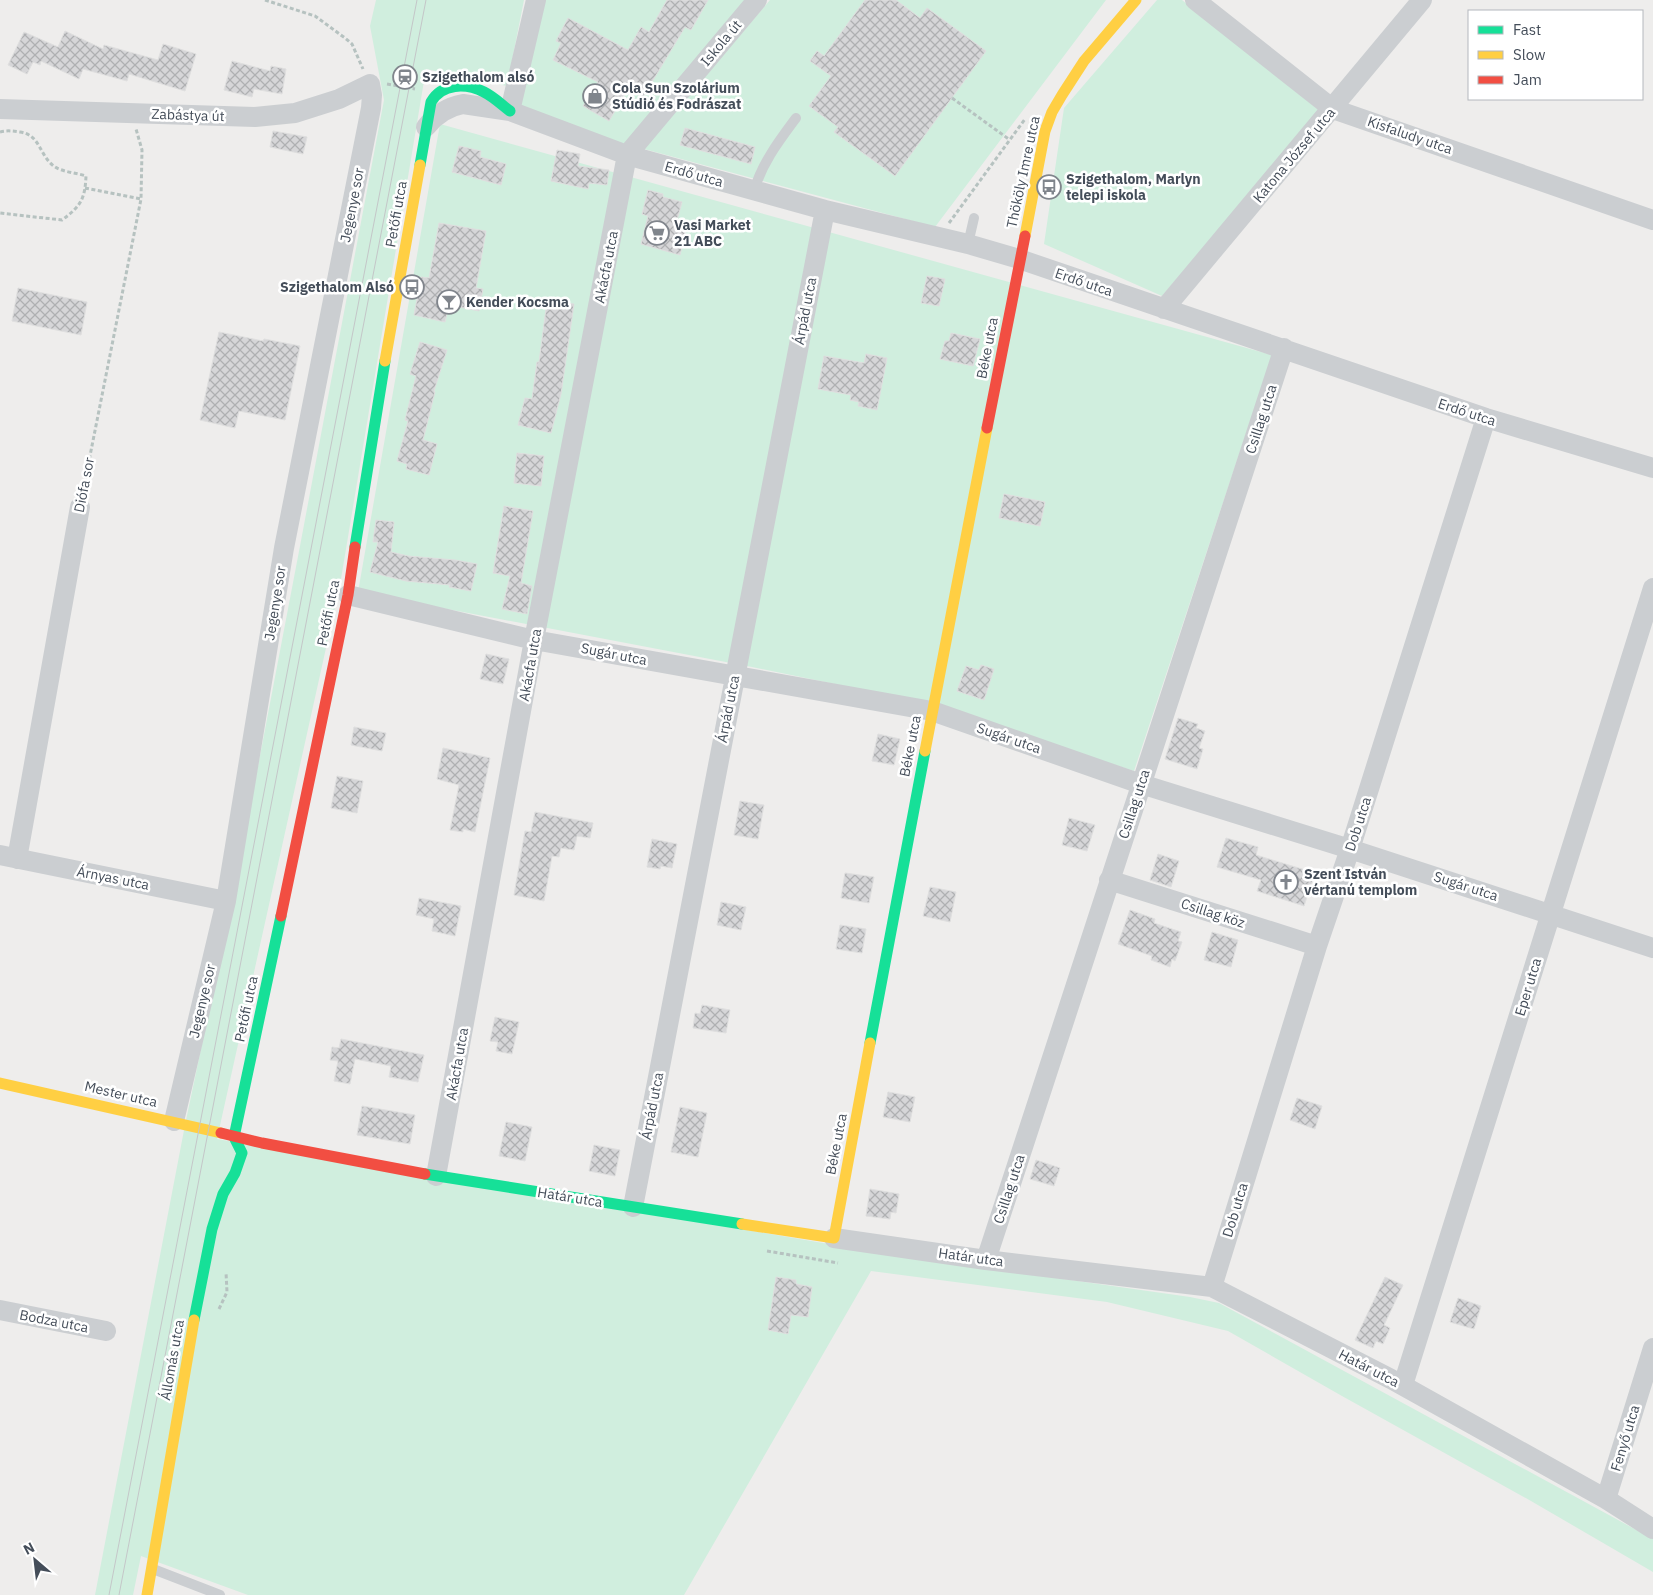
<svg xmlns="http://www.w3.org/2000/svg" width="1653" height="1595" font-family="'IBM Plex Sans',sans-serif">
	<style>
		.green { fill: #d0eede }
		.building { fill: url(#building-cross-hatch); stroke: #dfdfdf }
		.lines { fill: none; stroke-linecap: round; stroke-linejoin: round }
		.path { stroke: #b6c2c0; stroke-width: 3; stroke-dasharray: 4 2.5; stroke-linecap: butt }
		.lane { stroke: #cbced1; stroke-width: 10 }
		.street { stroke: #cbced1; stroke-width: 20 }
		.fast { stroke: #16e098; stroke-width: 11 }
		.slow { stroke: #ffcf43; stroke-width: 11 }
		.jam { stroke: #f24e42; stroke-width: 11 }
		.tram { stroke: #c4c6c8; stroke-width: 1 }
		.labels { text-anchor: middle; stroke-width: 5; stroke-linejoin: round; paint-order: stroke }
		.street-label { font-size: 14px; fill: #444d59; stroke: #fff }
		.poi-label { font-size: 14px; font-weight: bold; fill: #444d59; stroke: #fff; text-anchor: start }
	</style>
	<defs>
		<pattern id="building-cross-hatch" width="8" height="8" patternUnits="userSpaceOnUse" patternTransform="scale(1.25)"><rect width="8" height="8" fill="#d6d6d8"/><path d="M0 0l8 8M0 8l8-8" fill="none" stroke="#afb0b2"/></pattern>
	</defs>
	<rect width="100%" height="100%" fill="#eeedec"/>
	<path class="green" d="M376 0H524L507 86 426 69 340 585 217 1139 881 1253 1190 1297 1219 1303 1653 1539V1572L1531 1501 1342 1396 1228 1331 1107 1302 871 1271 684 1595H248L141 1556 133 1595H95L185 1125 234 892 300 546 384 100 370 26Z
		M534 0H753L627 155 511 107Z
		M770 0H1106L935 227 644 149Z
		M1157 0H1182L1320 111 1162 296 1044 244 1064 108Z
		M440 124 1272 355 1134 771 922 702 752 667 358 592Z"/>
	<path class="building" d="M667 0H708L691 30 685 27 643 97 628 89 609 121 583 106 598 82 553 60 561 43 556 41 568 18 628 50 641 27 649 32Z
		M865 0H896L920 18 927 8 986 51 895 176 834 132 838 127 809 106 831 76 810 61 817 51 824 56Z
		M65 31 103 49 104 45 158 60 163 44 196 54 185 91 129 74 127 81 83 69 79 79 41 61 40 65 33 62 27 74 8 65 24 32 58 47Z
		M232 61 270 71 271 66 286 69 282 94 254 89 252 97 224 90Z
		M685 128 755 147 751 164 680 145Z
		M273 131 307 137 303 154 270 147Z
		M459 146 481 151 480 157 506 164 501 185 452 172Z
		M557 150 580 154 578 166 609 170 607 185 589 183 588 189 551 181Z
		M648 190 663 194V197L682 202 676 224 687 227 680 255 641 244 648 216 642 214Z
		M439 223 486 231 476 288 483 289 479 311 449 305 445 322 414 315 421 277 429 278Z
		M927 276 945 279 939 306 921 303Z
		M18 288 87 302 81 335 12 321Z
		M547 301 574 304 561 394 551 433 518 425 525 398 532 399 537 362H539Z
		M219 332 263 341 264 339 300 346 285 420 239 411 235 428 200 420Z
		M951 333 980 339 973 366 940 359 945 341H949Z
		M420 342 447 350 434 391 435 392 423 440 437 444 429 475 406 469 407 464 397 461 408 421 405 420 416 376 410 374Z
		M866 354 887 358 877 410 858 406 859 402 850 400 851 395 818 389 824 356 864 363Z
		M517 453 544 456 541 486 514 483Z
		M1004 494 1045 502 1040 526 999 518Z
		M504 506 533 511 521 583 532 586 527 614 502 609 510 576 493 573Z
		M376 520 394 522 391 552 408 556 455 560 477 564 471 591 449 587 450 585 406 581 370 572 378 542H373Z
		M486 654 509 659 503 684 480 679Z
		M981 665 994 669 984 700 957 691 966 666 979 670Z
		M1178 718 1198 724 1196 728 1205 731 1199 748 1203 749 1197 769 1165 759Z
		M354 727 386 733 382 751 351 745Z
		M878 734 900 739 894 765 872 761Z
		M443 748 490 758 475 832 463 829V832L450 830 459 785 437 779Z
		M337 776 363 781 357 813 331 808Z
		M740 801 764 805 758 839 734 835Z
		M535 812 593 823 590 838 577 836 574 850 561 848 559 857 552 856 544 901 514 895 525 831 531 832Z
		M1069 818 1095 825 1087 851 1062 845Z
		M1226 838 1258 847 1256 855 1315 873 1304 906 1257 891 1261 880 1217 867Z
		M652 839 677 844 672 868 661 866 660 869 647 867Z
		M1158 854 1179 861 1171 887 1150 880Z
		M845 873 874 877 869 903 841 898Z
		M930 887 956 892 950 922 923 916Z
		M419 898 461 906 455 936 432 931 434 919 416 915Z
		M721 902 746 907 741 930 717 925Z
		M1130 910 1155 919 1154 923 1181 932 1178 941 1182 942 1175 961 1172 959 1170 967 1151 960 1152 956 1118 944Z
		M840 925 866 929 862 953 836 949Z
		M1212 932 1238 940 1231 967 1204 960Z
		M702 1005 730 1010 726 1033 693 1028 695 1013 700 1014Z
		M495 1017 519 1022 512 1054 496 1051 498 1042 490 1041Z
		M341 1039 424 1055 418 1082 389 1077 391 1066 355 1059 350 1084 334 1081 338 1061 330 1060 332 1047 339 1048Z
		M888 1092 915 1097 910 1122 883 1117Z
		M1297 1098 1322 1106 1315 1129 1290 1120Z
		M362 1106 415 1115 410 1144 357 1135Z
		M680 1107 707 1113 698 1157 671 1152Z
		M506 1122 532 1127 525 1161 499 1156Z
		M594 1145 620 1150 615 1176 589 1171Z
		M1036 1160 1060 1168 1054 1186 1030 1179Z
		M870 1189 899 1194 896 1213 891 1212 890 1219 866 1216Z
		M776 1277 796 1280V1284L812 1287 808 1317 791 1315 788 1334 768 1330Z
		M1385 1277 1403 1285 1384 1325 1390 1328 1383 1344 1376 1341 1373 1348 1355 1340Z
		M1458 1298 1481 1306 1474 1329 1450 1322Z"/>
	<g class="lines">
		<path class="path" d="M265 0 315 16 345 38 352 44 363 69
			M387 84 415 89
			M952 98 1010 140
			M0 132C7 130 13 131 20 132 41 135 39 156 55 167 63 172 77 173 86 176 85 199 81 206 62 220L0 213
			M85 188 141 199
			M949 223 1025 119
			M83 491 141 199 142 150 136 129
			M767 1251 838 1263
			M219 1309 227 1292 226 1272"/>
		<path class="lane" d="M754 191C762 163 779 141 796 118
			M968 244 974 218
			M153 1569 220 1595"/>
		<path class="street" d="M1195 0 1333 109 1653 220
			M0 109 255 117 295 113 339 99 370 84 372 95 371 108 284 548 226 901 174 1121
			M510 111 536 0
			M426 127C436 114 447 107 463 104L510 111 627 155 825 210 968 244 1019 259 1486 418 1653 468
			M1164 309 1422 0
			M348 595 534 640 932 711 1141 784 1350 849 1653 948
			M0 855 226 901
			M17 859 80 507
			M1109 880 1317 946
			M436 1176 534 640 627 155 757 0
			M633 1207 825 210
			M834 1238 986 1260 1212 1287 1391 1379 1606 1499 1653 1529
			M986 1260 1284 348
			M1212 1287 1317 946 1350 849 1486 418
			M0 1310 106 1331
			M1403 1385 1653 588
			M1606 1499 1653 1348"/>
		<path class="fast" d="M420 165 431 102C442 83 466 83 484 92 494 97 502 105 510 111
			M355 547 385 361
			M870 1043 925 751
			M234 1137 281 916
			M425 1174 742 1224
			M194 1320 212 1229 223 1194 235 1173 242 1153 234 1137"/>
		<path class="slow" d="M1025 236 1045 131 1052 112 1062 95 1084 61 1136 0
			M385 361 420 165
			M925 751 987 428
			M0 1083 221 1133
			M742 1224 834 1238 870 1043
			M147 1595 194 1320"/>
		<path class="jam" d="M987 428 1025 236
			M281 916 348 595 355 547
			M221 1133 262 1143 425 1174"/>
		<path class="tram" d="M109 1595 417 0
			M119 1595 426 0"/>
	</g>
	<defs>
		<g id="station-ring" transform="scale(1.25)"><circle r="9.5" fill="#fff" stroke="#80858c" stroke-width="1.5"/><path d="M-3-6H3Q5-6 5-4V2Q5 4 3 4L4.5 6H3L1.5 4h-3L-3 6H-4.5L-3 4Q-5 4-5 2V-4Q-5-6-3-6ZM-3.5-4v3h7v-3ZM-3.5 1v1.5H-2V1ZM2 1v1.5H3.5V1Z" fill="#80858c"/></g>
		<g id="shop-ring" transform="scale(1.25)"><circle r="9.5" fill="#fff" stroke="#80858c" stroke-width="1.5"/><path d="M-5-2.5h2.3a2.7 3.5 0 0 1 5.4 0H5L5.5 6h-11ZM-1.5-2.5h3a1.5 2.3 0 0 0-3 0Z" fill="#80858c"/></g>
		<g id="bus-ring" transform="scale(1.25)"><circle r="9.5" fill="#fff" stroke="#80858c" stroke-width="1.5"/><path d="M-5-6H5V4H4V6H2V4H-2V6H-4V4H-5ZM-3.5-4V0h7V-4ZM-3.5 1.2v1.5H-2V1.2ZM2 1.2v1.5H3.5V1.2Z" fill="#80858c"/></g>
		<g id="supermarket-ring" transform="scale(1.25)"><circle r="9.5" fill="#fff" stroke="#80858c" stroke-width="1.5"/><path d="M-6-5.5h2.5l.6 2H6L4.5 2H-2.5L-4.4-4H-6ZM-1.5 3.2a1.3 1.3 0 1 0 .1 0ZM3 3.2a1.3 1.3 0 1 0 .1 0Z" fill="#80858c"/></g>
		<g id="bar-ring" transform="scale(1.25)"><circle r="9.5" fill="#fff" stroke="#80858c" stroke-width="1.5"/><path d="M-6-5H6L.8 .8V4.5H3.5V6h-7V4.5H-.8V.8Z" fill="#80858c"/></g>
		<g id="church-ring" transform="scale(1.25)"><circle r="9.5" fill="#fff" stroke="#80858c" stroke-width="1.5"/><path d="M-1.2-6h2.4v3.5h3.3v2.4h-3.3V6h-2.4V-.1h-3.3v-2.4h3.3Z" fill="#80858c"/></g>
	</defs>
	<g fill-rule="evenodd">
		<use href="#station-ring" x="405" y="77"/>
		<use href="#shop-ring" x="595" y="96"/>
		<use href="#bus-ring" x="1049" y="187"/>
		<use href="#supermarket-ring" x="657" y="233"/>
		<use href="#bus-ring" x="412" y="287"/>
		<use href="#bar-ring" x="449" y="302"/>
		<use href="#church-ring" x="1286" y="882"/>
	</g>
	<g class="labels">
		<g class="street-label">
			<text transform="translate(721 43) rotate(-50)" y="5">Iskola út</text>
			<text transform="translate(188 115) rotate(2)" y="5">Zabástya út</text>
			<text transform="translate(1410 135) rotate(19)" y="5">Kisfaludy utca</text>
			<text transform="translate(1294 155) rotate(-50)" y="5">Katona József utca</text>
			<text transform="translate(1023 172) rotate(-78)" y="5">Thököly Imre utca</text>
			<text transform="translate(694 174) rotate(16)" y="5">Erdő utca</text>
			<text transform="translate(352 205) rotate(-79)" y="5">Jegenye sor</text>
			<text transform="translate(396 214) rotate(-80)" y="5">Petőfi utca</text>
			<text transform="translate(606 267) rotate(-79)" y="5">Akácfa utca</text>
			<text transform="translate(1084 282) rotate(19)" y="5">Erdő utca</text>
			<text transform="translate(805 311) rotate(-79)" y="5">Árpád utca</text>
			<text transform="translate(987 348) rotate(-79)" y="5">Béke utca</text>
			<text transform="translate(1467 412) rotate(18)" y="5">Erdő utca</text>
			<text transform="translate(1261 419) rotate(-72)" y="5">Csillag utca</text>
			<text transform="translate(84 485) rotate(-79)" y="5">Diófa sor</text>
			<text transform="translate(275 603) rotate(-81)" y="5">Jegenye sor</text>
			<text transform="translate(328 613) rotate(-79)" y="5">Petőfi utca</text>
			<text transform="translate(614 654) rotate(11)" y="5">Sugár utca</text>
			<text transform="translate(530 665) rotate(-80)" y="5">Akácfa utca</text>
			<text transform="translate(728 709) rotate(-79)" y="5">Árpád utca</text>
			<text transform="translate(1009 738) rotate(19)" y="5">Sugár utca</text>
			<text transform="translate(910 746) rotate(-79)" y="5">Béke utca</text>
			<text transform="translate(1134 804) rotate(-72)" y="5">Csillag utca</text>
			<text transform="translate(1358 824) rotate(-72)" y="5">Dob utca</text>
			<text transform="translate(113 878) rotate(11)" y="5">Árnyas utca</text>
			<text transform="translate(1466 886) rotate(18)" y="5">Sugár utca</text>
			<text transform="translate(1213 913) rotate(18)" y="5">Csillag köz</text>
			<text transform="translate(1528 987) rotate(-73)" y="5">Eper utca</text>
			<text transform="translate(202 1001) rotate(-77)" y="5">Jegenye sor</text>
			<text transform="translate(246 1009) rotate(-78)" y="5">Petőfi utca</text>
			<text transform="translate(457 1064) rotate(-80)" y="5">Akácfa utca</text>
			<text transform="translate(121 1094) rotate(13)" y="5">Mester utca</text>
			<text transform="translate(652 1106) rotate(-79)" y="5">Árpád utca</text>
			<text transform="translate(836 1144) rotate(-79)" y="5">Béke utca</text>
			<text transform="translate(1009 1189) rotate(-72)" y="5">Csillag utca</text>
			<text transform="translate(570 1197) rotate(9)" y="5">Határ utca</text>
			<text transform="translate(1235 1210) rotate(-73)" y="5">Dob utca</text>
			<text transform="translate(971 1257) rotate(8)" y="5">Határ utca</text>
			<text transform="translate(54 1321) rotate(11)" y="5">Bodza utca</text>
			<text transform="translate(172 1360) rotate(-80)" y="5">Állomás utca</text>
			<text transform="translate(1369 1368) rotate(27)" y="5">Határ utca</text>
			<text transform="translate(1625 1438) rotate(-73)" y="5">Fenyő utca</text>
		</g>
		<g class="poi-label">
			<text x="422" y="82">Szigethalom alsó</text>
			<text x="612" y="93">Cola Sun Szolárium<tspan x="612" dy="16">Stúdió és Fodrászat</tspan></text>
			<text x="1066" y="184">Szigethalom, Marlyn<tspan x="1066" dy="16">telepi iskola</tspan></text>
			<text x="674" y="230">Vasi Market<tspan x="674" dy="16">21 ABC</tspan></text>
			<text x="394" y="292" text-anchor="end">Szigethalom Alsó</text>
			<text x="466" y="307">Kender Kocsma</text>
			<text x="1304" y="879">Szent István<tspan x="1304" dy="16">vértanú templom</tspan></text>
		</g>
	</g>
	<rect x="1468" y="10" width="175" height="90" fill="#ffffff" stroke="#b4b8bd"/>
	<rect x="1478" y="26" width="25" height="8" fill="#16e098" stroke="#b4b8bd"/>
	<text x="1513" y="35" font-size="15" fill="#444d59">Fast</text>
	<rect x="1478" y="51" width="25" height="8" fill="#ffcf43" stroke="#b4b8bd"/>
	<text x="1513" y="60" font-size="15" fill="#444d59">Slow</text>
	<rect x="1478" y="76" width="25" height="8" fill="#f24e42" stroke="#b4b8bd"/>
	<text x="1513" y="85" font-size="15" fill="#444d59">Jam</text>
	<g transform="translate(35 1560) rotate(332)" stroke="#ffffff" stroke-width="4" paint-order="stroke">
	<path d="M0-4L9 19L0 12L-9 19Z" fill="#444d59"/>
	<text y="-8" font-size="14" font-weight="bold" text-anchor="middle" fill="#444d59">N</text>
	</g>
</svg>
